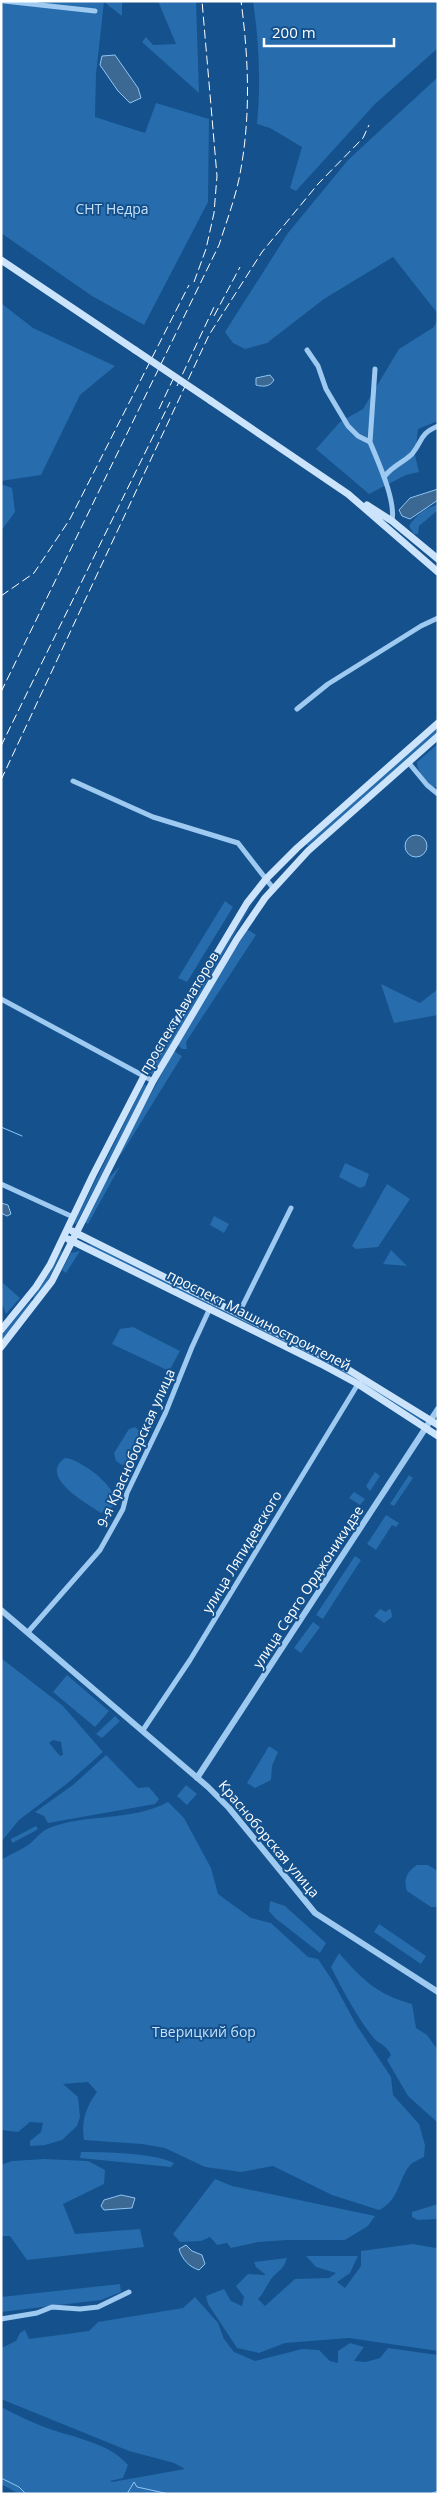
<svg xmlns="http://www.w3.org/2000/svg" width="439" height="2495" font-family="'Open Sans',sans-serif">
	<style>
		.green { fill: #276cac; fill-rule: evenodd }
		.water { fill: #3c6894; stroke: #90c5f3 }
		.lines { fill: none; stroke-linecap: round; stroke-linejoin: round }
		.stream { stroke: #90c5f3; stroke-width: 1 }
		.minor { stroke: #9ec9f0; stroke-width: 5 }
		.tertiary { stroke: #9ec9f0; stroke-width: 6 }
		.secondary { stroke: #cce4fb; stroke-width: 7 }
		.rail { stroke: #fff; stroke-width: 1; stroke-dasharray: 9 4; stroke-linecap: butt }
		.secondary-bridge { stroke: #cce4fb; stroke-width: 7 }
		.labels { text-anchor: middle; stroke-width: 4; stroke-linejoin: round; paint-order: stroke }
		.park-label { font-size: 14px; fill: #c5e1fc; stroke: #14518d }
		.street-label { font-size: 14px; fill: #fff; stroke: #14518d }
	</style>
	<rect width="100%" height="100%" fill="#14518d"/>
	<path class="green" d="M1 1H122V16L104 2 96 74 95 117 145 133 156 103 209 119 208 202 144 325 92 296 1 233Z
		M158 1H196L199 93 142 42 146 37 153 45 176 44Z
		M253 1H438V48L375 104 296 191 290 188 302 147 270 128 257 124C261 83 259 42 253 1Z
		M438 77V314L393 257 324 299 267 343 245 349 233 343 225 332 288 233 348 160Z
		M1 303 33 328 115 366 80 395 41 475 1 481Z
		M438 318V421L418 429 415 455 419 472 406 475 369 494 316 449 340 422 363 409 399 349 434 327Z
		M1 484 12 488 15 512 1 531Z
		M437 505 438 510 419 526 418 534H414L409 526C416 515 425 508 437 505Z
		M438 728V732L308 846 306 844Z
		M438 744V786L433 788C426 781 417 773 417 762Z
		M261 891 245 916 153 1075 150 1073 244 916Z
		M225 901 233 907 187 982 178 978Z
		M247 929 256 935 186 1042 187 1049H182L178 1045 179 1042Z
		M381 984 420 1003 438 989V1015L394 1023Z
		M174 1051 182 1056 122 1153 115 1161Z
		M144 1084 147 1086 76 1224 74 1223Z
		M345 1163 369 1174 365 1186 360 1188 339 1177Z
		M120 1166 88 1224 85 1222 104 1183Z
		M387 1184 410 1199 378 1247 356 1249 352 1246Z
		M214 1216 229 1224 224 1233 210 1225Z
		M90 1244 350 1373 421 1419 420 1420 357 1380 322 1361 89 1246Z
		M391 1250 407 1266 383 1264Z
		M61 1251 62 1252 45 1286 35 1299 33 1298 50 1272Z
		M80 1251 66 1273 62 1270 71 1253Z
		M3 1283 20 1298 6 1314 1 1301Z
		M31 1300 33 1302 1 1341V1336Z
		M133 1327 180 1351 169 1371 112 1344 120 1329Z
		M135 1427 145 1436 130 1463 122 1465 116 1461 114 1453 129 1429Z
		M65 1458C81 1458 141 1502 101 1513 85 1503 38 1476 65 1458Z
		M375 1472 380 1476 370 1491 366 1486Z
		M409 1475 413 1478 394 1506 390 1504Z
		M354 1492 365 1499 360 1505 349 1498Z
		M386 1515 399 1523 396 1527 392 1525 376 1550 367 1544Z
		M355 1556 361 1560 323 1619 316 1615Z
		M380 1609 386 1612 389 1609 391 1610 392 1617 384 1623 374 1616Z
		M313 1622 320 1627 301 1653 294 1648Z
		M1 1658 63 1706 103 1752 69 1782 19 1820 1 1842ZM53 1740 61 1742 63 1755 60 1756 49 1743Z
		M67 1675 109 1711 95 1727 53 1692Z
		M115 1716 120 1721 102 1738 96 1734Z
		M269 1746 278 1752 272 1766 271 1780 255 1788 247 1783Z
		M106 1755 138 1788 149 1787 159 1799 155 1804 48 1823 44 1816 35 1812 73 1785Z
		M186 1785 197 1794 187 1805 177 1796Z
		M168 1802 184 1818 211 1868 218 1894 251 1918 271 1923 308 1957 318 1959 332 1980 357 2026 391 2077 393 2095 419 2124 425 2145 424 2157C420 2159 413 2162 410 2165 398 2180 399 2201 379 2210L332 2195 273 2166 241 2172 205 2167 165 2148 142 2144 84 2140C81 2121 86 2107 97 2092L88 2082 63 2084 78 2097 80 2117 77 2126 62 2140 45 2145 30 2146V2141L41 2132 43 2123 30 2122 18 2132 1 2130V1860C10 1854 20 1851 28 1845 35 1840 41 1831 49 1828 86 1813 131 1822 168 1802Z
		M36 1826 38 1829 35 1831 12 1843 11 1839Z
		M417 1865H428L438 1871V1907H431L407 1891C403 1880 407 1871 417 1865Z
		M270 1901 285 1906 326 1943 320 1953 275 1918 269 1911Z
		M379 1924 426 1956 421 1964 374 1932Z
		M339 1953C363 1980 376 1994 412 2004L416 2028 427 2035 438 2050V2123L408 2096 387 2060 391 2055C387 2045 378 2044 372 2036 356 2015 343 1991 331 1967Z
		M81 2152C104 2152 155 2153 174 2163L171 2167 80 2158Z
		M44 2159 88 2161 105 2170 104 2184 63 2204 75 2234 140 2229 144 2247 27 2260 10 2236H1V2165L12 2161Z
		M215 2179 232 2186 375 2216 368 2226 345 2240H287L258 2242 231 2248 227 2243 217 2245 210 2237 201 2241 180 2242 173 2234Z
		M438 2204V2219L418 2220 412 2217V2212Z
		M413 2244 436 2248 438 2245V2351L349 2338 285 2343 259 2353 237 2348 208 2304 206 2296 224 2289 231 2301 242 2306 244 2297 236 2286 248 2274 266 2275 256 2267 254 2262 287 2258C283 2272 276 2271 270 2281 265 2288 264 2293 258 2299L265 2306 295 2279 329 2278 336 2273 316 2267 306 2256H358L350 2273 337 2282 345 2288 361 2266V2251Z
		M120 2284 121 2292 101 2300 1 2312V2297Z
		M195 2297 218 2323 224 2339 234 2352 255 2361 302 2349 319 2350 330 2361 338 2363V2351L350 2343 364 2347 354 2361 366 2362 380 2358 388 2348 438 2355V2494H19L1 2484V2407C15 2414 29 2421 44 2427 70 2437 109 2442 128 2465L123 2478 110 2481 112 2482 185 2469 174 2463 129 2451 1 2399V2348L16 2341 20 2333 25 2330 29 2339 89 2331 98 2322 183 2308Z"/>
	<path class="water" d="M115 55 138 88 141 98 130 103 118 91 100 65 102 56Z
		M270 375 274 380C270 387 263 387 256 385V378Z
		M438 489V500L410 519 402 516 399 510 410 498Z
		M405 846a11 11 0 1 1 22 0a11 11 0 1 1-22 0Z
		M1 1203 8 1205 11 1214 7 1216 1 1213Z
		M121 2195 135 2198 132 2208 104 2210 101 2206 104 2200Z
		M186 2245 192 2251 202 2255 205 2264 199 2270C189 2267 182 2259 179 2249Z"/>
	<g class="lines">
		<path class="stream" d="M1 1127 22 1136
			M1 2478 19 2487 26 2494
			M127 2494 134 2482 137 2487 169 2494
			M210 2494H223
			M430 2494 438 2491"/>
		<path class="minor" d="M4 1 95 11
			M307 350 318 366 326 389 348 426 358 436 370 442C378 462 396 500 392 521
			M370 442 375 369
			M384 477C393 465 403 463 412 454 423 441 419 434 438 426
			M297 709 328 684 421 626 438 618
			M408 762 427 785 438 794
			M73 781 153 817 238 843 273 888
			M1 999 153 1081
			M1 1184 73 1217
			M239 1313 291 1208
			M28 1632 100 1550 123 1509 127 1493 165 1414 192 1347 210 1308
			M143 1730 190 1660 358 1384
			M1 2319 37 2313 52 2307 80 2309 98 2307 129 2292"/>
		<path class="tertiary" d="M1 1610 208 1787 229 1808 315 1913 438 1992
			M197 1778 438 1409"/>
		<path class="secondary" d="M1 260 135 350
			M211 401 348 494 438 572
			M367 505 392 521 438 559
			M72 1231 339 1364 438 1425
			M68 1239 321 1364 358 1384 438 1436
			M1 1330 36 1287 50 1265 93 1175 144 1076 247 903 266 879 297 848 438 723
			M1 1347 52 1281 153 1081 237 939 265 898 308 851 438 736"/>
		<path class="rail" d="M194 282 206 249 214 213 217 176 202 1
			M214 316 240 267
			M177 386 214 307
			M159 409 175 375
			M1 596 34 573 70 519 189 285
			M1 692 219 245C226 223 234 202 239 179 251 120 249 61 241 1
			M1 746 170 402
			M1 780 209 335 262 252 318 184 363 138 369 125"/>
		<path class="secondary-bridge" d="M135 350 211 401"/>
	</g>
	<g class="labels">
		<g class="park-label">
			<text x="112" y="214">СНТ Недра</text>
			<text x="204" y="2037">Тверицкий бор</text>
		</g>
		<g class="street-label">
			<text transform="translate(179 1013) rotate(-59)" y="5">проспект Авиаторов</text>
			<text transform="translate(259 1320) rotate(27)" y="5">проспект Машиностроителей</text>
			<text transform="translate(136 1448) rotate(-66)" y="5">9-я Красноборская улица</text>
			<text transform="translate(242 1552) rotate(-59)" y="5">улица Ляпидевского</text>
			<text transform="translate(308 1587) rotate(-57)" y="5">улица Серго Орджоникидзе</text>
			<text transform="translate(269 1839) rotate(50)" y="5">Красноборская улица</text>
		</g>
	</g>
	<rect width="439" height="2495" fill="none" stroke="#ffffff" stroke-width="5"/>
	<path d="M264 38v8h130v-8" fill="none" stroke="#ffffff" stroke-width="2.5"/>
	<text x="272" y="38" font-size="15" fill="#ffffff" stroke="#14518d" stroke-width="4" paint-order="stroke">200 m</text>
</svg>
